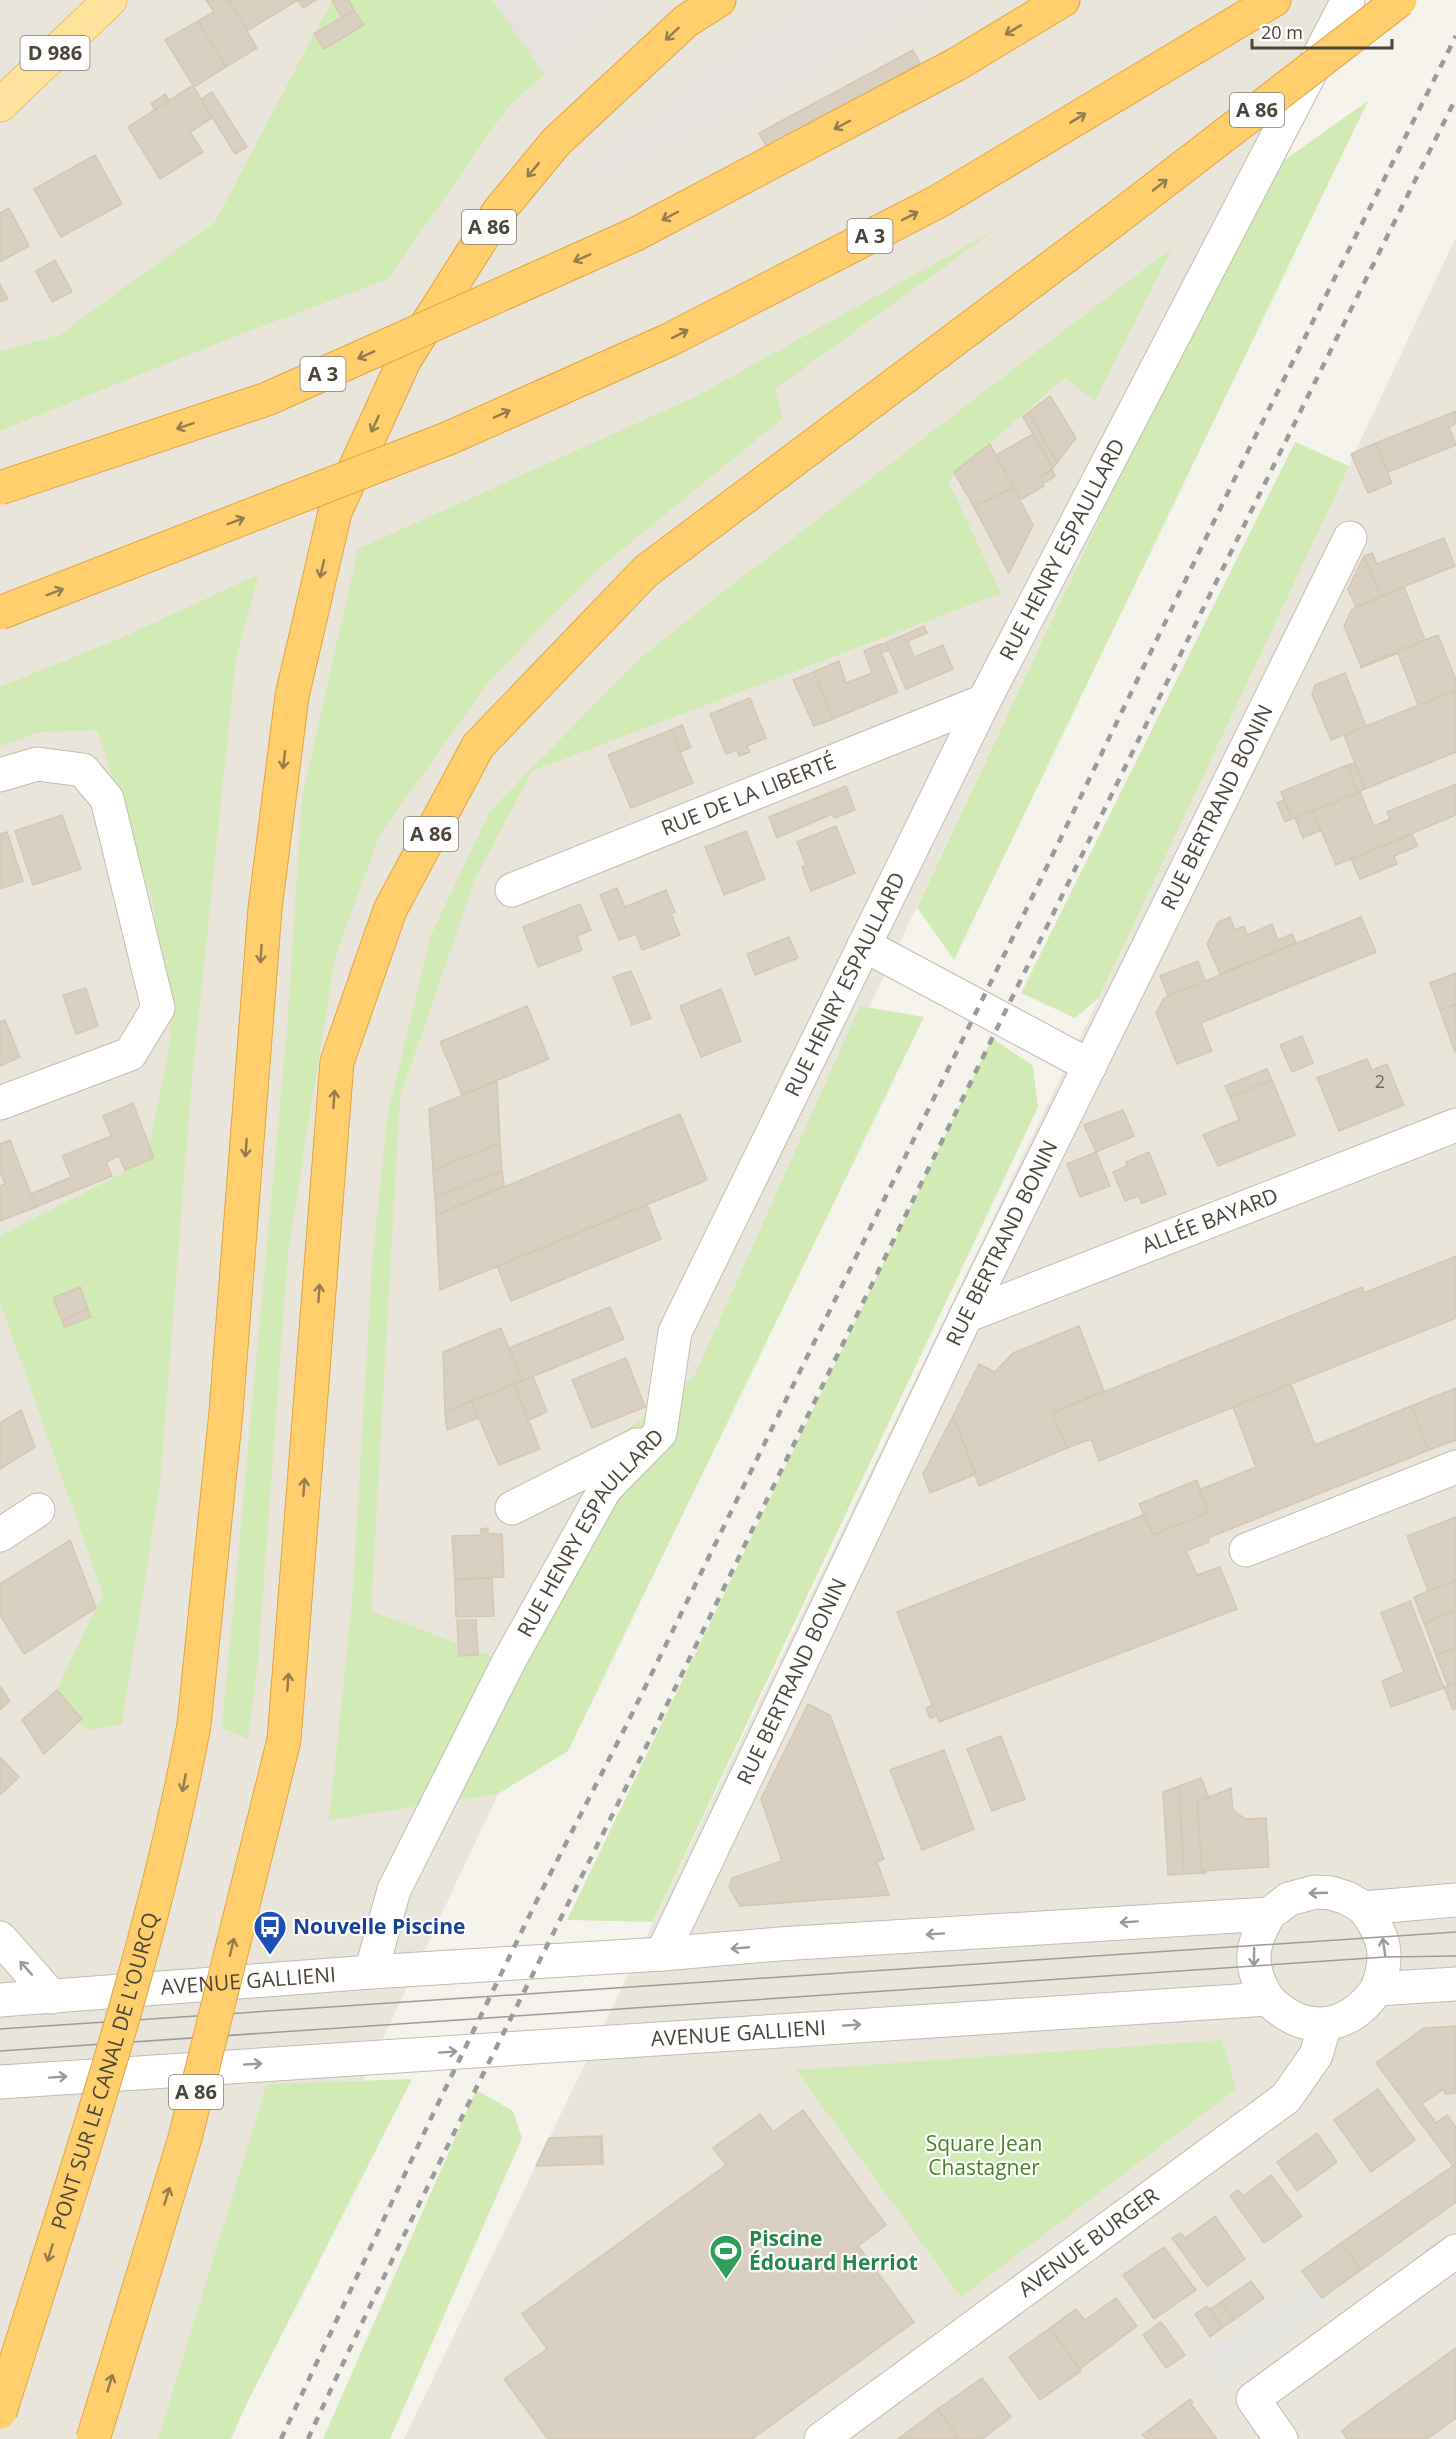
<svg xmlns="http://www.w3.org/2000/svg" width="1456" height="2439" font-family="'Open Sans',sans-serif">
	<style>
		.residential { fill: #eae5da }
		.industrial { fill: #e6e2dd }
		.green { fill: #d2eab5 }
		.parking { fill: #e5e3e0 }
		.building { fill: #d8cfc1; stroke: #d3c7b4; stroke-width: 1.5 }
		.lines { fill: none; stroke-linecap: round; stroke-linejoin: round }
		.minor-casing { stroke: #c2bbae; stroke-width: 35 }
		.tertiary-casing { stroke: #c2bbae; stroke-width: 35 }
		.primary-casing { stroke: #e6c16a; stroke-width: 35 }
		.motorway-casing { stroke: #e0a43c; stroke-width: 35 }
		.minor { stroke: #fff; stroke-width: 33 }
		.tertiary { stroke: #fff; stroke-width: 33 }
		.primary { stroke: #ffe39c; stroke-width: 33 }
		.motorway { stroke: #ffcf6e; stroke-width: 33 }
		.tram { stroke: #9a9a9a; stroke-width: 1.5 }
		.rail { stroke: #9a9a9a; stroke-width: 4.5; stroke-dasharray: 8 8; stroke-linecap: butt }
		.motorway-bridge-casing { stroke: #e0a43c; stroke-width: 35; stroke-linecap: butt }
		.motorway-bridge { stroke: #ffcf6e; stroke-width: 33 }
		.oneway { stroke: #937c4e }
		.oneway2 { stroke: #9c9892 }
		.labels { text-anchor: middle; stroke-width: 4.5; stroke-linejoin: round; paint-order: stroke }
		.number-label { font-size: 18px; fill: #6e675b }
		.shield { fill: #fff; stroke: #817c74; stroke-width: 1.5 }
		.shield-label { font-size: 20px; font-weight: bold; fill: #4b4439 }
		.street-label { font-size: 21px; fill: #4b4439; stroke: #fff }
		.transit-label { font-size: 21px; font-weight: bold; fill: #164399; stroke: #fff; text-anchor: start }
		.park-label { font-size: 21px; fill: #4a7f2a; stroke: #fff }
		.leisure-label { font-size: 21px; font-weight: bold; fill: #27864d; stroke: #fff; text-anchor: start }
	</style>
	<rect width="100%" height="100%" fill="#f6f3ec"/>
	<path class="residential" d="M0 0H1344L194 2439H0Z
		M1456 237V2439H404L1099 998Z"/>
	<path class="industrial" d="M492 0H626L544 74Z
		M806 0H946L876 40 571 195 617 144 720 58Z"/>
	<path class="green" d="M332 0H492L544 74 507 108 388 279 231 338 0 431V352L59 335 215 222Z
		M1368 101 954 960 917 907 1260 177Z
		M998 228 775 389 783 418 597 570 490 680 380 834 335 957 288 1252 258 1662 248 1739 222 1728 287 1029 302 798 358 549 695 397Z
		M1173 247 1095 400 1064 378 948 481 1001 593 532 771 475 879 400 1097 371 1611 515 1665 623 1433 694 1377 860 1006 924 1017 568 1751 498 1794 329 1820 352 1603 372 1265 387 1118 430 937 490 811 639 659 711 601Z
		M1295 442 1349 466 1099 998 1075 1018 1021 993Z
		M259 574 236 658 191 1089 160 1485 122 1724 87 1730 53 1697 103 1594 0 1302V1236L146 1161 171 1039 154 906 97 730 40 732 0 746V687L121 638Z
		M992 1038 1033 1066 1038 1107 653 1922 567 1920Z
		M1222 2040 1236 2089 961 2297 796 2070Z
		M412 2079 247 2403 231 2439H158L267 2084Z
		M476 2090 513 2111 522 2138 390 2439H323Z"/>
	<path class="parking" d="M1308 2282 1327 2310 1219 2389 1198 2361Z"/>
	<path class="building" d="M206 0H229L257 48 226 67 198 21 214 12Z
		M229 0H316L303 8 298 0 247 31Z
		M332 0H349L354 10 342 18Z
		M354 10 364 25 324 49 314 34Z
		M198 21 226 67 194 87 165 40Z
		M913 50 933 87 779 170 759 133Z
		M193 85 212 118 190 132 203 152 160 179 128 127Z
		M212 92 247 147 235 154 201 99Z
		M165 94 169 100 155 110 151 104Z
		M95 155 122 204 61 237 34 189Z
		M9 208 29 246 0 262V213Z
		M55 260 72 292 52 302 36 271Z
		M0 284 8 299 0 302Z
		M1050 396 1076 438 1057 463 1029 412Z
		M1456 411V423L1449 427 1456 445 1388 472 1376 443Z
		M1029 412 1057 463 1053 468 1023 417Z
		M1033 434 1053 468 1039 477 1044 486 1020 500 996 455Z
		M1376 443 1392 483 1368 493 1351 454Z
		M990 444 1013 487 974 507 954 472Z
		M1052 469 1055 476 1043 484 1039 477Z
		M1013 487 1033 525 1009 573 974 507Z
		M1444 538 1455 566 1381 596 1364 556 1372 553 1377 564Z
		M1364 556 1381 596 1356 607 1348 589Z
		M1404 587 1425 640 1361 666 1344 626 1352 609Z
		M924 626 927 633 908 641 914 657 943 645 953 669 906 689 886 643Z
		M1438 635 1456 680V690L1418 705 1397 651Z
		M886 643 889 650 881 653 878 645Z
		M878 645 898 692 833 719 814 672 839 661 846 683 872 673 864 651Z
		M1397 651 1398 653 1361 668V666Z
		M814 672 833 719 814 726 793 680Z
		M1345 673 1366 726 1331 740 1312 694 1315 685Z
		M1456 690V752L1365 789 1344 735Z
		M750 698 766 738 747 746 750 752 739 756 737 750 726 754 710 714Z
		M682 725 691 747 680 752 671 730Z
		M671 730 693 783 631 808 608 755Z
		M1355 763 1365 789 1357 793 1347 765Z
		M1347 765 1357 793 1292 819 1281 792Z
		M1456 784V815L1336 865 1313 811 1360 792 1374 826 1390 819 1387 812Z
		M846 786 855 810 835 818 832 814 777 838 769 817Z
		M1284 800 1292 819 1285 822 1277 803Z
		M1313 811 1321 830 1303 838 1295 818Z
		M62 815 81 869 33 885 15 831Z
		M836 826 855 873 811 891 802 867 806 865 797 842Z
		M746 831 765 879 724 895 705 847Z
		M7 832 23 881 0 889V834Z
		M1412 834 1418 846 1394 856 1397 864 1360 879 1351 859Z
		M617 888 625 907 666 890 675 912 671 914 680 935 642 950 636 934 619 940 600 895Z
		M580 904 591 930 577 936 582 950 538 967 523 927Z
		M1230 917 1235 930 1244 926 1247 935 1272 924 1278 940 1292 934 1296 942 1220 974 1207 944 1218 922Z
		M1361 917 1376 952 1201 1023 1212 1051 1177 1064 1156 1013 1164 998Z
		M789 937 798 958 755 975 747 954Z
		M1198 961 1205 981 1168 996 1160 976Z
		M631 971 651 1018 632 1025 613 977Z
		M1456 973V1004L1440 1010 1430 983Z
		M86 988 98 1026 76 1034 63 995Z
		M721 989 741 1041 701 1057 680 1006Z
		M1456 1004V1052H1455L1440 1010Z
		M527 1006 549 1059 462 1095 440 1042Z
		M5 1020 20 1057 0 1066V1022Z
		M1302 1036 1313 1063 1292 1072 1280 1045Z
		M1367 1059 1372 1070 1387 1064 1404 1105 1339 1131 1317 1078Z
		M1267 1069 1272 1080 1230 1097 1225 1086Z
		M1272 1080 1295 1135 1218 1166 1203 1135 1239 1120 1230 1097Z
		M497 1081 500 1143 433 1170 429 1109Z
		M133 1103 154 1158 125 1170 119 1156 106 1162 112 1176 36 1207 31 1194 71 1177 62 1156 111 1136 103 1116Z
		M1123 1110 1134 1136 1096 1152 1084 1125Z
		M680 1114 707 1180 440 1290 436 1215Z
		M10 1140 36 1207 0 1221V1186L5 1184 0 1172V1144Z
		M500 1143 502 1171 435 1197 433 1170Z
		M1096 1152 1110 1186 1080 1197 1067 1164Z
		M1149 1152 1166 1194 1142 1203 1139 1196 1125 1201 1113 1172 1127 1166 1126 1162Z
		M502 1171 504 1186 436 1215 435 1197Z
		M647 1204 661 1239 511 1301 497 1266Z
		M1456 1256V1318L1099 1461 1091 1439 1067 1448 1052 1413 1362 1287 1364 1293Z
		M80 1287 88 1309 62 1320 53 1298Z
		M610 1307 624 1339 522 1381 509 1348Z
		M88 1309 91 1317 64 1327 62 1320Z
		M1079 1326 1104 1391 1052 1413 1067 1448 979 1486 953 1416 979 1364 995 1372 1013 1353Z
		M501 1328 522 1381 445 1412 443 1352Z
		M626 1358 645 1407 592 1428 572 1380Z
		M533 1376 547 1412 528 1420 514 1384Z
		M514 1384 540 1449 499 1465 471 1401Z
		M1291 1384 1315 1445 1411 1406 1429 1450 1208 1538 1209 1542 1186 1551 1197 1575 1220 1567 1237 1609 939 1722 937 1716 930 1718 926 1708 932 1705 897 1612 1146 1514 1153 1535 1208 1512 1199 1490 1256 1467 1233 1407Z
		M1456 1388V1440L1429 1450 1411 1406Z
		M471 1401 478 1418 447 1430 445 1412Z
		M21 1410 35 1447 0 1469V1423Z
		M953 1416 976 1474 930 1493 923 1474Z
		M1197 1480 1208 1512 1153 1535 1139 1504Z
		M1456 1517V1580L1428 1591 1407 1536Z
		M488 1528V1534H502L504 1577 455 1579 452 1536 481 1535V1529Z
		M70 1540 96 1608 24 1654 0 1615V1584Z
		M492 1578 494 1616 456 1617 455 1580Z
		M1456 1580V1610L1424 1623 1414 1597Z
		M1410 1601 1444 1688 1391 1707 1382 1681 1404 1672 1381 1613Z
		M1456 1610V1647L1436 1655 1424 1623Z
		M457 1620H476L478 1655 459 1656Z
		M1456 1647V1683L1448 1686 1436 1655Z
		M1456 1683V1708L1453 1710 1444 1687Z
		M0 1686 10 1701 0 1710Z
		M57 1690 82 1719 44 1754 22 1720Z
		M808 1704 830 1715 884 1859 877 1862 889 1895 740 1906 729 1887 732 1878 782 1861 761 1799Z
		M1001 1736 1025 1799 992 1811 967 1749Z
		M944 1750 974 1829 922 1850 890 1770Z
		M0 1757 19 1777 0 1795Z
		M1201 1778 1209 1797 1197 1802 1202 1871 1206 1870V1873L1184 1874 1179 1786Z
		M1179 1786 1184 1874 1168 1875 1163 1792Z
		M1231 1788 1233 1810 1245 1819 1266 1818 1269 1867 1202 1871 1197 1802Z
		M1456 2026V2093L1445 2094 1444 2089 1422 2104 1436 2123 1447 2115 1456 2127V2164L1453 2166 1376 2063 1424 2028Z
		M1378 2089 1415 2140 1371 2172 1334 2120Z
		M803 2110 886 2225 858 2246 914 2322 752 2439H548L504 2379 547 2349 522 2314 726 2165 713 2148 760 2114 773 2132Z
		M1317 2133 1337 2162 1297 2191 1277 2162Z
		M600 2136 601 2164 536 2166 549 2138Z
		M600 2136H602L603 2164H601Z
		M1456 2164V2202L1361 2270 1341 2243Z
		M1271 2175 1302 2216 1264 2243 1230 2196 1238 2190 1243 2196Z
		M1215 2216 1245 2259 1207 2286 1172 2238 1181 2233 1185 2238Z
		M1341 2243 1361 2270 1322 2298 1302 2271Z
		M1164 2247 1196 2290 1154 2319 1123 2275Z
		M1251 2281 1264 2298 1234 2320 1221 2302Z
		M1116 2298 1137 2326 1080 2369 1050 2328 1076 2309 1085 2320Z
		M1221 2302 1234 2320 1223 2327 1210 2309Z
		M1207 2306 1223 2327 1210 2337 1195 2314Z
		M1161 2322 1185 2355 1166 2368 1143 2335Z
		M1050 2328 1081 2371 1040 2400 1009 2357Z
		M1456 2348V2418L1427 2439H1347L1342 2431 1345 2428Z
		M982 2378 1011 2417 982 2439H959L938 2409Z
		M1190 2399 1193 2402 1191 2404 1217 2439H1148L1142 2435Z
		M938 2409 959 2439H898Z"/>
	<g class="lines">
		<g class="minor-casing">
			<g id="minor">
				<path d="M0 775 37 764 83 770 107 799 158 1008 130 1054 0 1103"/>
				<path id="s1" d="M512 890 984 701"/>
				<path d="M864 945 1090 1066"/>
				<path id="s2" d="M966 1316 1456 1125"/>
				<path d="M512 1508 637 1445"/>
				<path d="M0 1535 38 1510"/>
				<path d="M1246 1550 1456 1467"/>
				<path d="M1364 1908C1385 1937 1390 1955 1377 1989"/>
				<path d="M0 1938 52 1997"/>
				<path id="s3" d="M662 1954 966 1316 1350 538"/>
				<path id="s4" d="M371 1972 394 1890 509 1661 605 1489 660 1433 675 1332 984 701 1348 0"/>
				<path d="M1268 1999C1248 1967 1250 1946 1269 1914"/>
				<path id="s5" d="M821 2439 1286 2098 1316 2055 1325 2024"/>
				<path d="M1281 2439 1253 2399 1456 2251"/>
			</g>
		</g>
		<g class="tertiary-casing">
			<g id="tertiary">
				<path id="s6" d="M0 2000 371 1972 662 1954 779 1944 1269 1914 1289 1899 1315 1892 1331 1893 1347 1898 1364 1908 1456 1900"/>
				<path id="s7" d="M0 2082 1268 1999C1304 2036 1348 2031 1377 1989L1456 1984"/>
			</g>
		</g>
		<g class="primary-casing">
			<path id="primary" d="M0 105 110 0"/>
		</g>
		<g class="motorway-casing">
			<path id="motorway" d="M636 234 957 64 1063 0
				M449 438 669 340 939 201 1274 0
				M194 1725 226 1412 265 909 292 696 335 512 405 359 499 211 556 142 686 21 719 0
				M284 1740 337 1062 390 910 478 746 646 571 1113 221"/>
		</g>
		<use href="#minor" class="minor"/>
		<use href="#tertiary" class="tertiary"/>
		<use href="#primary" class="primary"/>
		<use href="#motorway" class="motorway"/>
		<path class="tram" d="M0 2029 1456 1932
			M0 2051 1385 1957 1456 1956"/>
		<path class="rail" d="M281 2439 433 2114 538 1898 627 1724 1009 945 1249 449 1456 36
			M308 2439C426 2181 557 1929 682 1674 938 1148 1195 622 1456 98"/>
		<g class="motorway-bridge-casing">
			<g id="motorway-bridge">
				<path d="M1113 221 1400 0"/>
				<path d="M0 488 267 399 636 234"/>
				<path d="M0 613 449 438"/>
				<path id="s8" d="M0 2412C71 2186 150 1959 194 1725"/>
				<path d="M93 2439 185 2138 284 1740"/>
			</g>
		</g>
		<use href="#motorway-bridge" class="motorway-bridge"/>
	</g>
	<defs><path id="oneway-shaft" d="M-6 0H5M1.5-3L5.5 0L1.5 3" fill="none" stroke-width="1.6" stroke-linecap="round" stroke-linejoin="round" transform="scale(1.5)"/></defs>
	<g class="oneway">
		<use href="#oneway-shaft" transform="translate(1013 30) rotate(149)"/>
		<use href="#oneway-shaft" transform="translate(672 34) rotate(137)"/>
		<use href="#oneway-shaft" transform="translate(1078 118) rotate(-31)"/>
		<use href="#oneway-shaft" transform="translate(842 125) rotate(152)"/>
		<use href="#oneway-shaft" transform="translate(533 170) rotate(130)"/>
		<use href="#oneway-shaft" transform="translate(1160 185) rotate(-38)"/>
		<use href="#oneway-shaft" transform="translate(670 216) rotate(152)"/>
		<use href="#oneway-shaft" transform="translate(910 216) rotate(-27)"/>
		<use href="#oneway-shaft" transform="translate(582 258) rotate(156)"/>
		<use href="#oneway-shaft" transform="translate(680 334) rotate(-27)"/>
		<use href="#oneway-shaft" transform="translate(366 355) rotate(156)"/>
		<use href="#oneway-shaft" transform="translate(502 414) rotate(-24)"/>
		<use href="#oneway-shaft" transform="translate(375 424) rotate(115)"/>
		<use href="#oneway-shaft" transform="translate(185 426) rotate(161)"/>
		<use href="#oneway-shaft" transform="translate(236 521) rotate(-21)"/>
		<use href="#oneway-shaft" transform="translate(322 569) rotate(103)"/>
		<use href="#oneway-shaft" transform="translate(55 592) rotate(-21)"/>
		<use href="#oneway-shaft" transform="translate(284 760) rotate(97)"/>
		<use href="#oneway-shaft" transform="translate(261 954) rotate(94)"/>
		<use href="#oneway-shaft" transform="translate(334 1099) rotate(-86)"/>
		<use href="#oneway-shaft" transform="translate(246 1148) rotate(94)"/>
		<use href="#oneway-shaft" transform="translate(319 1293) rotate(-86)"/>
		<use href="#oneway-shaft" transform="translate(304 1487) rotate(-86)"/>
		<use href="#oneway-shaft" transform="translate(288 1682) rotate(-86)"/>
		<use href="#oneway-shaft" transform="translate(184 1783) rotate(101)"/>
		<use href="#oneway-shaft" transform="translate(232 1947) rotate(-76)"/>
		<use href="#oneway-shaft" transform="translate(167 2196) rotate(-73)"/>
		<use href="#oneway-shaft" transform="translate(50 2253) rotate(107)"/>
		<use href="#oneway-shaft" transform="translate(110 2383) rotate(-73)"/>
	</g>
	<g class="oneway2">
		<use href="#oneway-shaft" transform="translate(1318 1893) rotate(178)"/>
		<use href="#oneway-shaft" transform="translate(1129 1922) rotate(176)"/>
		<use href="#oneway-shaft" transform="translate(935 1934) rotate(176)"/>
		<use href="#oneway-shaft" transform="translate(1384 1947) rotate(-98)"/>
		<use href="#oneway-shaft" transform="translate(740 1948) rotate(175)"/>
		<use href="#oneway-shaft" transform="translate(1254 1957) rotate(91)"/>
		<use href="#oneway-shaft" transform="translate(26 1968) rotate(-132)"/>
		<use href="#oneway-shaft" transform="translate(852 2025) rotate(-4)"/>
		<use href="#oneway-shaft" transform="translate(448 2052) rotate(-4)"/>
		<use href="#oneway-shaft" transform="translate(253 2064) rotate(-4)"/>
		<use href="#oneway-shaft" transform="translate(58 2077) rotate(-4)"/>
	</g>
	<defs>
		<g id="bus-pin" transform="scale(1.725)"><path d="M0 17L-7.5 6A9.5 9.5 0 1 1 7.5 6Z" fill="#1a4fb4" stroke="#fff"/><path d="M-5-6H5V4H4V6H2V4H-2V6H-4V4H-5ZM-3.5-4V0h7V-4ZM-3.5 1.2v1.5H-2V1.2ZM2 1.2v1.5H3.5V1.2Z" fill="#fff"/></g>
		<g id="stadium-pin" transform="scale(1.725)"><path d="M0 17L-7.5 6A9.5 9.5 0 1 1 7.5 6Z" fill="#2e9e5b" stroke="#fff"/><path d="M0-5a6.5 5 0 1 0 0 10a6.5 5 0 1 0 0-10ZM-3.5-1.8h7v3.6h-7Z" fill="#fff"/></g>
	</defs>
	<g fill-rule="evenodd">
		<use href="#bus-pin" x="270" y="1927"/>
		<use href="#stadium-pin" x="726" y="2251"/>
	</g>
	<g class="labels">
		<g class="number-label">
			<text x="1380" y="1088">2</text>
		</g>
		<g class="shield">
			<rect x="20.5" y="36" width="69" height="34" rx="4.5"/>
			<rect x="1230" y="93" width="54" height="34" rx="4.5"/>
			<rect x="462" y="210" width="54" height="34" rx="4.5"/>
			<rect x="847.5" y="219" width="45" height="34" rx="4.5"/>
			<rect x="300.5" y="357" width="45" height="34" rx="4.5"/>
			<rect x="404" y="817" width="54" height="34" rx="4.5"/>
			<rect x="169" y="2075" width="54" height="34" rx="4.5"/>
		</g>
		<g class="shield-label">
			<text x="55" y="60">D 986</text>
			<text x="1257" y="117">A 86</text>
			<text x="489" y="234">A 86</text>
			<text x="870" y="243">A 3</text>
			<text x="323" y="381">A 3</text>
			<text x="431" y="841">A 86</text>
			<text x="196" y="2099">A 86</text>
		</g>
		<g class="street-label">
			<text dy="7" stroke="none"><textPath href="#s4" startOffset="1592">RUE HENRY ESPAULLARD</textPath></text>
			<text dy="7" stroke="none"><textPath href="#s1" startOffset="255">RUE DE LA LIBERTÉ</textPath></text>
			<text dy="7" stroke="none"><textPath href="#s3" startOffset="1274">RUE BERTRAND BONIN</textPath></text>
			<text dy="7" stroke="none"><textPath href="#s4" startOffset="1106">RUE HENRY ESPAULLARD</textPath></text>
			<text dy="7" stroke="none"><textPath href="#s2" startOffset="262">ALLÉE BAYARD</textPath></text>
			<text dy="7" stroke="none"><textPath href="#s3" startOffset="788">RUE BERTRAND BONIN</textPath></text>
			<text dy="7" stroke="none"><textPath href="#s4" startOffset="494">RUE HENRY ESPAULLARD</textPath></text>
			<text dy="7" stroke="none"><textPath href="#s3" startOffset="302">RUE BERTRAND BONIN</textPath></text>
			<text dy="7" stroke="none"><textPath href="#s6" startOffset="249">AVENUE GALLIENI</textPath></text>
			<text dy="7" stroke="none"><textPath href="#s7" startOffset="740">AVENUE GALLIENI</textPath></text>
			<text dy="7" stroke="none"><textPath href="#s8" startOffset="357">PONT SUR LE CANAL DE L'OURCQ</textPath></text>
			<text dy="7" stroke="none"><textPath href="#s5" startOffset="332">AVENUE BURGER</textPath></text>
		</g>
		<g class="transit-label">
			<text x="293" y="1934">Nouvelle Piscine</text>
		</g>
		<g class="park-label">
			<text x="984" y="2151">Square Jean<tspan x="984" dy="24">Chastagner</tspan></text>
		</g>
		<g class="leisure-label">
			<text x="749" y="2246">Piscine<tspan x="749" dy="24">Édouard Herriot</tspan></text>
		</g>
	</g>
	<path d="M1252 39v9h140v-9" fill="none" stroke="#4b4439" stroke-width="3"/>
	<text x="1261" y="39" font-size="18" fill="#4b4439" stroke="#ffffff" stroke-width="4.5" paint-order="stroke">20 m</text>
</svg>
